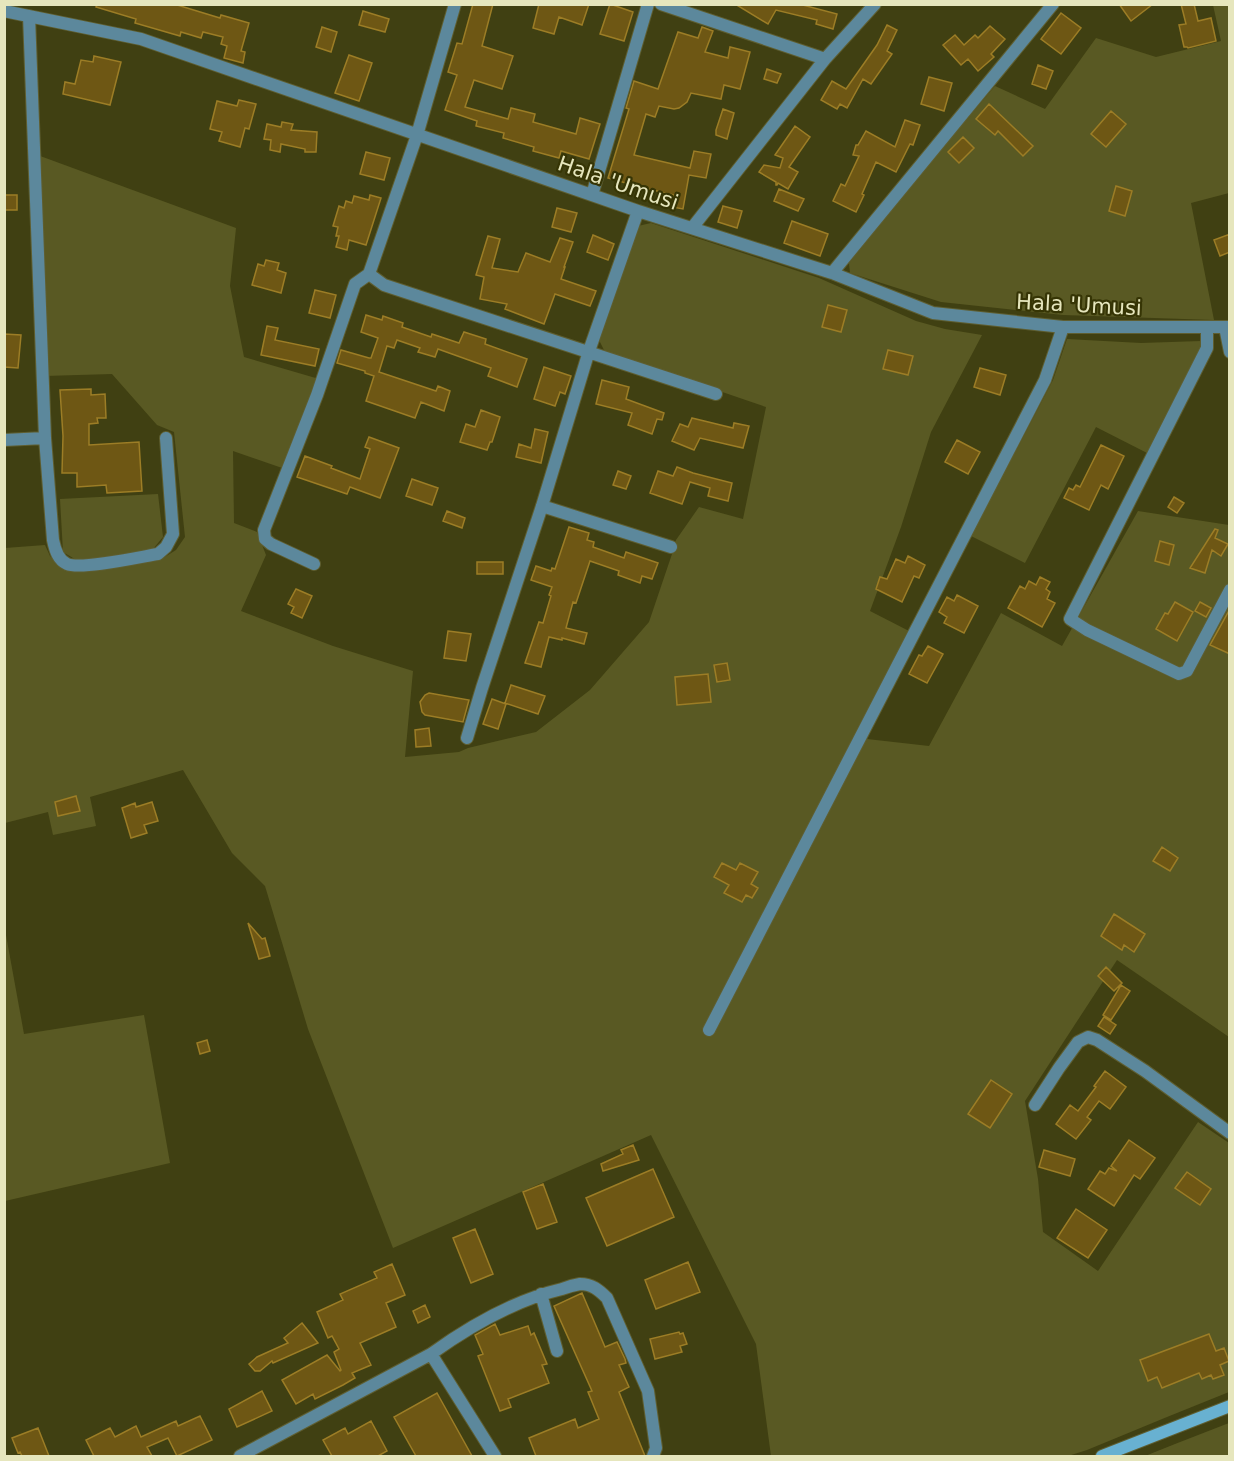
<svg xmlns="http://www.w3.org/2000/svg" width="1234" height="1461" font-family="'DejaVu Sans',sans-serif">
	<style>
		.green { fill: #595923 }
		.building { fill: #6e5714; stroke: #9c7d26; stroke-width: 1.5 }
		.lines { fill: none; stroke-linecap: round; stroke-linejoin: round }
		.street-casing { stroke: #5e5e31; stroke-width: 14 }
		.secondary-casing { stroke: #5e5e31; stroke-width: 14 }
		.street { stroke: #5c889c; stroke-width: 12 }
		.secondary { stroke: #68b1d1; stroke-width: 12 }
		.labels { text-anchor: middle; stroke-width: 4.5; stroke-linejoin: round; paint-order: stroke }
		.street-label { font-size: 21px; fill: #e6e6bd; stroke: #363505 }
	</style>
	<rect width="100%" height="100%" fill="#404012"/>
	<path class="green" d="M1213 5H1229V193L1191 203 1214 320 1063 315 941 302 850 273 849 263 895 204 995 86 1045 109 1096 38 1156 57 1221 41Z
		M32 153 236 228 230 286 244 357 319 379 285 469 233 451 234 523 257 532 266 555 241 611 333 646 413 671 405 757 459 752 468 748 536 732 590 690 649 622 672 554 676 540 699 507 743 519 766 407 605 352 599 340 638 226 651 223 819 278 916 321 945 329 982 335 931 432 901 527 870 611 909 631 867 739 929 746 1001 613 1062 646 1138 511 1229 525V1037L1117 960 1025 1101 1038 1179 1043 1232 1098 1271 1198 1122 1229 1143V1392L1167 1417 1087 1450 1068 1456H771L756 1344 651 1135 393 1248 308 1029 265 886 232 853 183 770 90 797 96 826 53 835 48 812 5 823V548L45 545 50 556 59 566 78 572 160 560 176 550 185 537 174 432 157 425 112 374 44 376Z
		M1067 339 1141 343 1201 341V352L1149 454 1096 427 1025 563 971 536 1053 380Z
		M158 494 163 537 153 549 78 561 63 552 60 499Z
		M4 924 24 1034 144 1015 170 1163 5 1201Z
		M1229 1423V1456H1145L1175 1444Z"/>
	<path class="building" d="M97 4H174L220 18 221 15 249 23 241 51 245 52 243 63 224 58 227 46 221 44 223 37 203 32 201 38 181 32 180 36 135 23 136 19 96 7Z
		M473 4H493L482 46 513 56 502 89 474 80 465 107 508 119 511 108 535 114 533 122 576 134 580 118 600 124 589 159 561 151 559 158 533 151 534 147 503 138 504 133 476 126 477 121 445 110 457 75 448 72 457 43 462 44Z
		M539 4H589L582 25 559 17 554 34 533 28Z
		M610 4 633 12 624 41 600 34Z
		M735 4H799L837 14 833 29 816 24 817 20 776 10 768 24Z
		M1119 4H1153L1131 21Z
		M1181 4H1194L1198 21 1211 18 1216 41 1188 48 1187 47H1184L1179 25 1186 24Z
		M363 11 389 19 385 32 359 25Z
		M1061 13 1081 28 1061 54 1041 39Z
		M887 25 897 30 887 51 892 54 871 84 863 79 847 108 840 104 837 109 821 100 832 81 846 89 877 45Z
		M990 26 1005 39 991 54 994 57 978 71 968 59 961 65 943 45 955 35 964 45 975 35 978 38Z
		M322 27 337 32 331 52 316 47Z
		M702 27 713 31 705 52 728 58 730 47 750 52 740 89 724 85 721 99 691 93 687 102 679 108 674 109 659 106 655 117 646 114 634 155 690 168 694 151 711 154 706 178 689 175 683 209 672 207 674 195 640 187 608 178 629 109 626 108 634 81 658 89 678 32 698 38Z
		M349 55 372 63 359 101 335 93Z
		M94 56 121 62 110 105 63 94 65 82 75 84 81 60 93 62Z
		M1038 65 1053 71 1046 89 1032 84Z
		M767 69 781 74 777 83 764 79Z
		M929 77 952 83 944 111 921 104Z
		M239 100 256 104 249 129 245 128 240 147 219 141 222 132 210 129 217 101 237 106Z
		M989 104 1033 146 1023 156 998 131 995 135 976 119Z
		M723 109 734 113 727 139 716 135V130Z
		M1111 111 1126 124 1106 147 1091 134Z
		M905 120 920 125 913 145 910 144 896 172 876 162 862 194 864 195 856 212 833 201 841 184 845 186 859 156 853 155 856 145H858L866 131 895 147Z
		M282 122 293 124 291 130 317 132 316 152H305V149L281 144 280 152 270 150 271 140 264 139 267 124 281 127Z
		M795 126 810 137 789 167 798 172 788 189 778 183 777 185H776V182L759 172 764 165 780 168 783 158 775 155Z
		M963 137 974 148 959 163 948 152Z
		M366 152 390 158 384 180 360 174Z
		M1116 186 1132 191 1125 216 1109 211Z
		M779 189 804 199 798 211 774 201Z
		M4 195H17V210H4Z
		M370 195 381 198 366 245 349 240 347 250 336 247 339 236H336L338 227 333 226 339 206 344 208 346 201 352 203 354 196 369 200Z
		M723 206 742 211 737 228 718 222Z
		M557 208 577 213 571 232 552 227Z
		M792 221 828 234 820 256 784 243Z
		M1230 234V252L1220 256 1214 240Z
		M593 235 614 244 608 260 587 252Z
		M488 236 500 239 492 268 518 272 526 253 550 262 560 238 573 242 564 267H565L561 279 596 291 590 306 555 294 544 324 505 309 507 304 480 299 484 277 476 275Z
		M266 260 279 263 277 270 286 273 281 293 252 285 258 264 264 266Z
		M315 290 336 295 330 318 309 313Z
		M828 305 847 310 841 332 822 327Z
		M366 315 382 320 383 316 403 323 402 327 431 337 432 334 459 343 464 332 486 339 485 344 527 359 517 387 488 376 491 368 438 349 435 357 418 352 420 348 397 340 394 348 387 346 379 372 436 391 438 386 450 391 444 411 421 402 415 418 366 401 374 376 365 373V371L337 363 341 350 369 358H371L378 338 361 332Z
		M267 326 278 328 275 340 319 349 315 366 261 355Z
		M4 334 21 335 18 368 4 367Z
		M888 350 913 356 908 375 883 369Z
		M544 367 571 376 565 394 560 392 555 406 534 399Z
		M980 368 1006 375 1000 395 974 387Z
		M602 380 629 387 626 399 664 413 662 420 657 419 652 434 628 425 632 413 596 404Z
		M91 389V395L105 394 106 418H97L98 423 89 424V445L139 442 142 491 107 493 106 485 77 487V473H62L63 436 60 390Z
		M481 410 500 417 492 442H490L487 450 460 442 466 424 475 427Z
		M692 418 733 428 734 423 749 426 743 448 700 438 694 450 672 441 680 424 688 427Z
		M535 429 548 432 541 463 516 457 519 444 531 448Z
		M369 437 399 448 380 498 350 487 347 494 297 477 305 456 332 466 331 468 360 479 370 449 365 447Z
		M957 440 980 452 968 474 945 462Z
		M1101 445 1124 456 1108 489 1101 485 1089 510 1064 498 1069 488 1073 490 1076 485 1080 487Z
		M677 467 693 473 732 483 728 501 708 496 710 488 690 482 682 504 650 493 658 471 673 476Z
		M618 471 631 476 626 489 613 485Z
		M412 479 438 488 432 505 406 496Z
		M1174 497 1184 503 1177 513 1168 507Z
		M447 511 465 518 462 528 443 521Z
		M569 527 589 533 587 540 594 542 593 547 624 558 626 552 658 563 652 579 642 576 640 583 618 575 619 571 590 561 576 603 573 602 566 628 587 633 584 644 562 638V640L549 637 541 667 525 663 539 622 543 623 551 596 549 595 552 587 531 580 536 566 551 571 552 568 555 569Z
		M1215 529 1218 530 1215 538 1228 544 1221 556 1212 550 1205 573 1190 568Z
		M1160 541 1174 545 1169 565 1155 561Z
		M908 556 925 565 919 578 914 576 902 602 876 589 880 577 887 579 896 559 905 563Z
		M477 562H503V574H477Z
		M1040 577 1050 582 1046 589 1050 592 1047 599 1055 603 1042 627 1008 608 1020 586 1025 589 1029 581 1036 585Z
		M296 589 312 596 302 618 291 613 294 607 288 604Z
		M957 595 978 606 964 633 944 623 947 617 939 612 947 597 954 601Z
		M1175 602 1193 612 1177 641 1156 629 1165 613 1168 614Z
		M1200 602 1211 608 1206 617 1195 611Z
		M1230 609V654L1210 645Z
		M448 631 471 634 466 661 444 658Z
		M928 646 943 654 927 683 909 674 919 655 922 656Z
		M727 663 730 680 717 682 714 665Z
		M708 674 711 702 677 705 675 677Z
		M511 685 545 696 538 714 505 703Z
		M429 693 469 700 463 722 425 715 422 712 420 702 425 695Z
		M492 699 506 704 498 729 483 724Z
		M429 728 431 746 416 747 415 730Z
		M76 796 80 811 58 816 55 802Z
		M152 802 158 821 144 825 147 833 131 838 122 808 135 803 136 807Z
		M1162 847 1178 858 1170 871 1153 861Z
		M722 863 736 870 740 863 758 872 751 884 758 888 752 898 746 895 742 902 724 893 729 885 714 877Z
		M1114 914 1145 934 1134 952 1124 945 1122 950 1101 936Z
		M248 923 262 939 265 938 270 956 259 959Z
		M1106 967 1122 983 1114 991 1098 976Z
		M1121 985 1130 991 1111 1020 1103 1015Z
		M1104 1017 1116 1025 1110 1034 1098 1026Z
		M207 1040 210 1051 200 1054 197 1043Z
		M1105 1071 1126 1087 1110 1109 1099 1101 1087 1117 1091 1120 1076 1139 1056 1124 1070 1105 1078 1111 1096 1087 1094 1086Z
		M991 1080 1012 1094 990 1128 968 1114Z
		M1129 1140 1155 1158 1140 1179 1134 1175 1114 1206 1088 1189 1100 1171 1105 1174 1109 1168 1117 1171 1111 1166Z
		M633 1145 639 1160 603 1171 601 1164 623 1154 621 1150Z
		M1044 1150 1075 1159 1070 1176 1039 1167Z
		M653 1169 674 1217 607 1246 586 1198Z
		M1187 1172 1211 1189 1200 1205 1175 1188Z
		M543 1184 557 1222 537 1229 523 1192Z
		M1076 1209 1107 1230 1088 1258 1057 1238Z
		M475 1229 493 1274 471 1283 453 1238Z
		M688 1262 700 1292 656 1309 645 1280Z
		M392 1264 405 1295 386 1303 396 1327 360 1343 371 1365 352 1373 355 1378 343 1385 315 1399 313 1394 296 1404 282 1380 327 1355 340 1371 341 1370 334 1352 339 1349 332 1336 328 1338 317 1312 343 1300 340 1294 377 1278 374 1272Z
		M582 1293 605 1347 617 1342 625 1359 626 1363 619 1365 629 1387 619 1392 645 1456H536L529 1438 575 1419 578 1428 599 1419 588 1392 592 1391 554 1306Z
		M425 1305 430 1317 418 1323 413 1311Z
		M302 1323 318 1343 273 1363 272 1361 260 1371H255L249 1364 257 1357 288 1343 284 1338Z
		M495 1324 500 1335 528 1326 531 1335 534 1333 547 1364 542 1365 549 1383 508 1399 511 1407 500 1411 478 1356 483 1354 475 1335Z
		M679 1332 680 1334 683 1333 687 1344 680 1346 682 1352 655 1359 650 1339Z
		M1209 1334 1216 1351 1224 1348 1229 1361 1220 1365 1224 1375 1213 1379 1211 1375 1202 1379 1199 1373 1162 1388 1157 1377 1148 1381 1140 1360Z
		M262 1391 272 1411 237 1427 229 1409Z
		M437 1393 472 1456H416L394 1417Z
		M200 1416 212 1440 177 1456 168 1438 147 1447 152 1456H94L86 1440 110 1428 115 1437 136 1426 141 1437 176 1421 178 1426Z
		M371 1421 387 1451 378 1456H332L323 1440 345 1428 348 1434Z
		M38 1428 49 1456H22L20 1452 18 1453 12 1438Z"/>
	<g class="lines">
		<g class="street-casing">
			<path id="street" d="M455 4 417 135 369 274 384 285 716 394
				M661 4 825 59 692 228
				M4 11 141 39 638 211 832 273 933 313 1063 327H1230
				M825 59 875 4
				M592 195 648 4
				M832 273 1053 4
				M1225 327 1230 352
				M1207 328V348L1070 619 1087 630 1179 674 1187 671 1230 590
				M45 438 53 540C55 550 58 560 67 564 81 570 140 557 158 554L166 547 173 534 166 438
				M4 440 45 438 29 16
				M542 506 671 547
				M314 564 271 544 265 539 264 530 317 395 355 284 369 274
				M467 738 482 688 542 506 589 351 638 211
				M709 1030 1045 380 1063 327
				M1035 1105 1059 1068 1078 1042 1088 1037 1097 1040 1145 1071 1230 1133
				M541 1294 557 1351
				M431 1354 495 1456
				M240 1456 431 1354C470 1326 515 1300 562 1289 567 1287 574 1285 580 1284 592 1284 599 1290 607 1298L648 1391 656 1448 653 1456"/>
		</g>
		<g class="secondary-casing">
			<path id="secondary" d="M1102 1456 1230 1406"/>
		</g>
		<use href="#street" class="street"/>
		<use href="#secondary" class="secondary"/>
	</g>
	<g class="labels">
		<g class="street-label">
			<text transform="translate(618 183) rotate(19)" y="7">Hala 'Umusi</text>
			<text transform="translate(1079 305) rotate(3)" y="7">Hala 'Umusi</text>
		</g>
	</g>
	<rect width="1234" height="1461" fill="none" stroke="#e6e6bd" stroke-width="12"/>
</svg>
